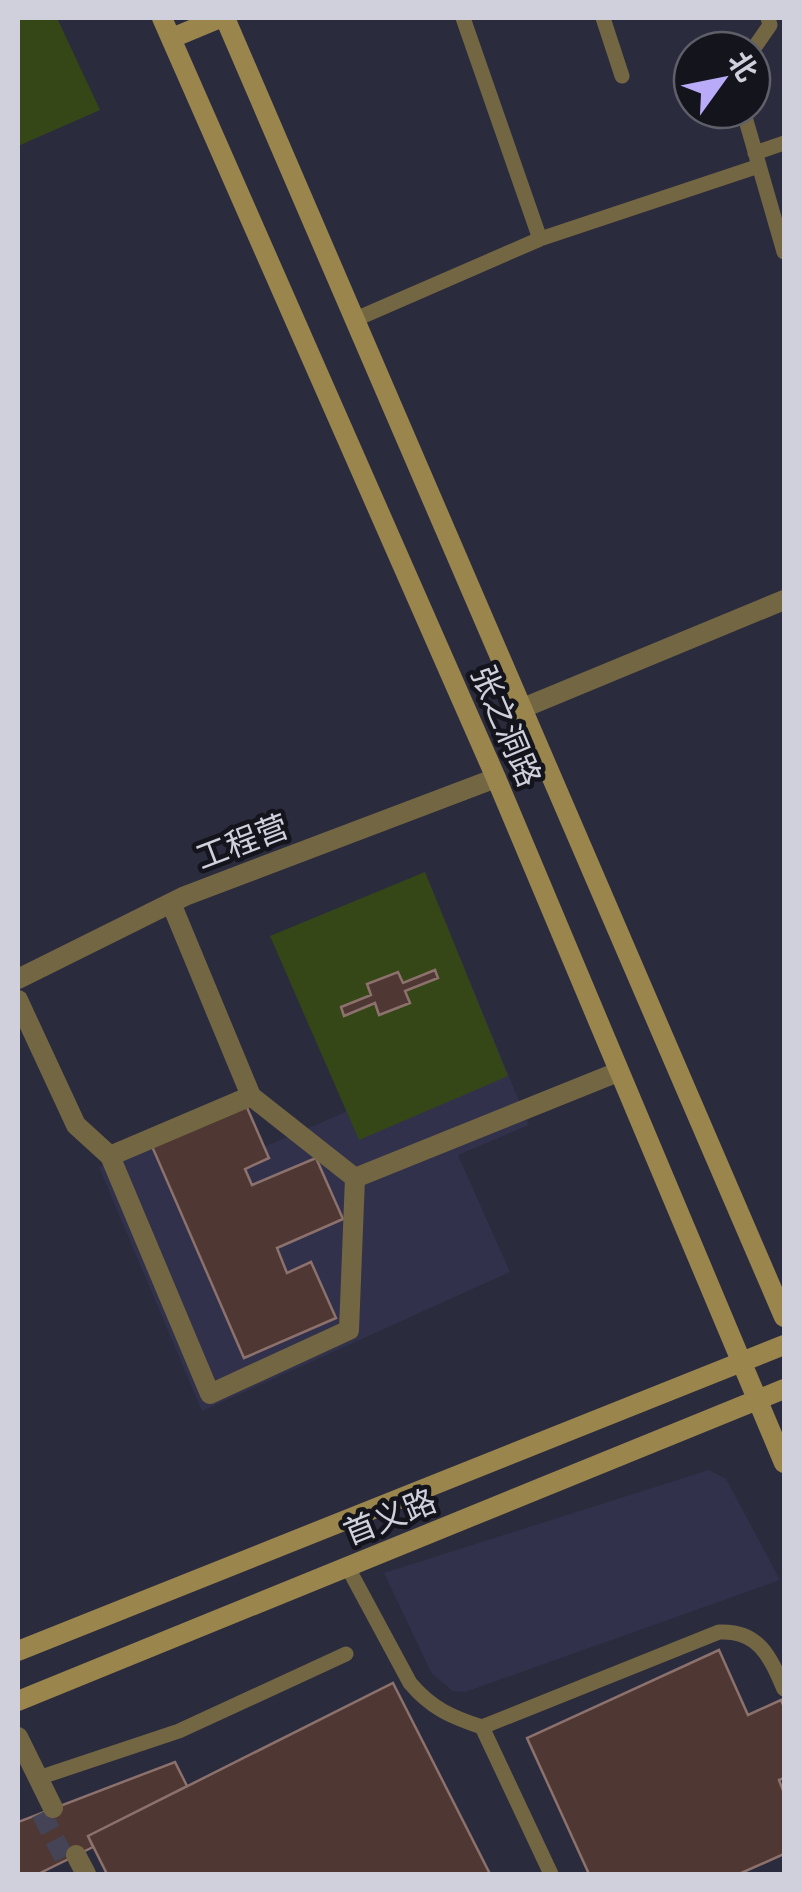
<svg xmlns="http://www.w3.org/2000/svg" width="802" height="1892" font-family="'Exo 2','Noto Sans SC',sans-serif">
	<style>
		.built { fill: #32314b }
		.green { fill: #354717 }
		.building { fill: #4f3833; stroke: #8c716c; stroke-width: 2.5 }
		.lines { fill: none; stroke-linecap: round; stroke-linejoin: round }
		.street-tunnel { stroke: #444456; stroke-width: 20; stroke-dasharray: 20 10; stroke-linecap: butt }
		.lane { stroke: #736643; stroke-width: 15 }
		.street { stroke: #736643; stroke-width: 20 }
		.secondary { stroke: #9a854d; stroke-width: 20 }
		.labels { text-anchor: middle; stroke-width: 9; stroke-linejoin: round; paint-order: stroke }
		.street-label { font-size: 32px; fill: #d0d0dd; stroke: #14141d }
	</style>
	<rect width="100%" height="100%" fill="#2b2b3e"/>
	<path class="built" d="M425 872 529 1125 458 1155 510 1272 202 1411 99 1167 151 1144 264 1147 346 1112Z
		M709 1470 726 1479 780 1580 465 1692 453 1691 432 1674 384 1573Z"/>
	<path class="green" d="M18 18H57L100 110 18 146Z
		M425 872 508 1076 359 1140 270 936Z"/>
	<path class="building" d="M435 970 438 978 405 991 410 1003 379 1015 375 1003 344 1016 341 1007 371 995 367 984 398 972 403 983Z
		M245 1103 269 1158 245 1169 252 1185 316 1158 343 1219 277 1248 287 1273 311 1262 336 1318 244 1358 151 1144Z
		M719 1650 748 1715 781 1700 784 1707V1778L779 1780 784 1793V1854L739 1874H589L527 1738Z
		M393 1683 490 1874H107L88 1836Z
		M175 1762 187 1786 88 1836 93 1847 38 1874H18V1822Z"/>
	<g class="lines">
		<path class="street-tunnel" d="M41 1813 66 1861"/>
		<path class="lane" d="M463 18 540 239
			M603 18 622 76
			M752 51 770 25 768 18
			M743 110 784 252
			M755 153 784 143
			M356 319 540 239 759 166
			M347 1566 410 1683C431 1708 451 1717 482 1727L719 1632C759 1630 770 1657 784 1689
			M482 1727 551 1874
			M38 1778 179 1731 346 1654"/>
		<path class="street" d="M523 708 784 600
			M171 903 251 1096 355 1178
			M18 979 185 896 496 778
			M18 1000 76 1125 110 1156 210 1394 349 1330 355 1178 618 1072
			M110 1156 251 1096
			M18 1737 53 1808
			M76 1855 86 1874"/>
		<path class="secondary" d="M162 18 496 778 784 1463
			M225 18 784 1317
			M172 38 220 18
			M18 1651 784 1345
			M18 1701 784 1389"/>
	</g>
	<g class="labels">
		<g class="street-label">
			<text transform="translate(506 726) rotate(67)" y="11">张之洞路</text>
			<text transform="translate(242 842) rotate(-21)" y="11">工程营</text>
			<text transform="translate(390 1517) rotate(-22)" y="11">首义路</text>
		</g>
	</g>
	<rect width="802" height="1892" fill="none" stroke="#d0d0dd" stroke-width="40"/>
	<g transform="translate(722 80) rotate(57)"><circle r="48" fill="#14141d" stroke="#5f5f6a" stroke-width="2.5"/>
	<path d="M0-8L18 38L0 25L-18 38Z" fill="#b9abf7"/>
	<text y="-15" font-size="28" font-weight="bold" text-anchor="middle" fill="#d0d0dd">北</text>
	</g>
</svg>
